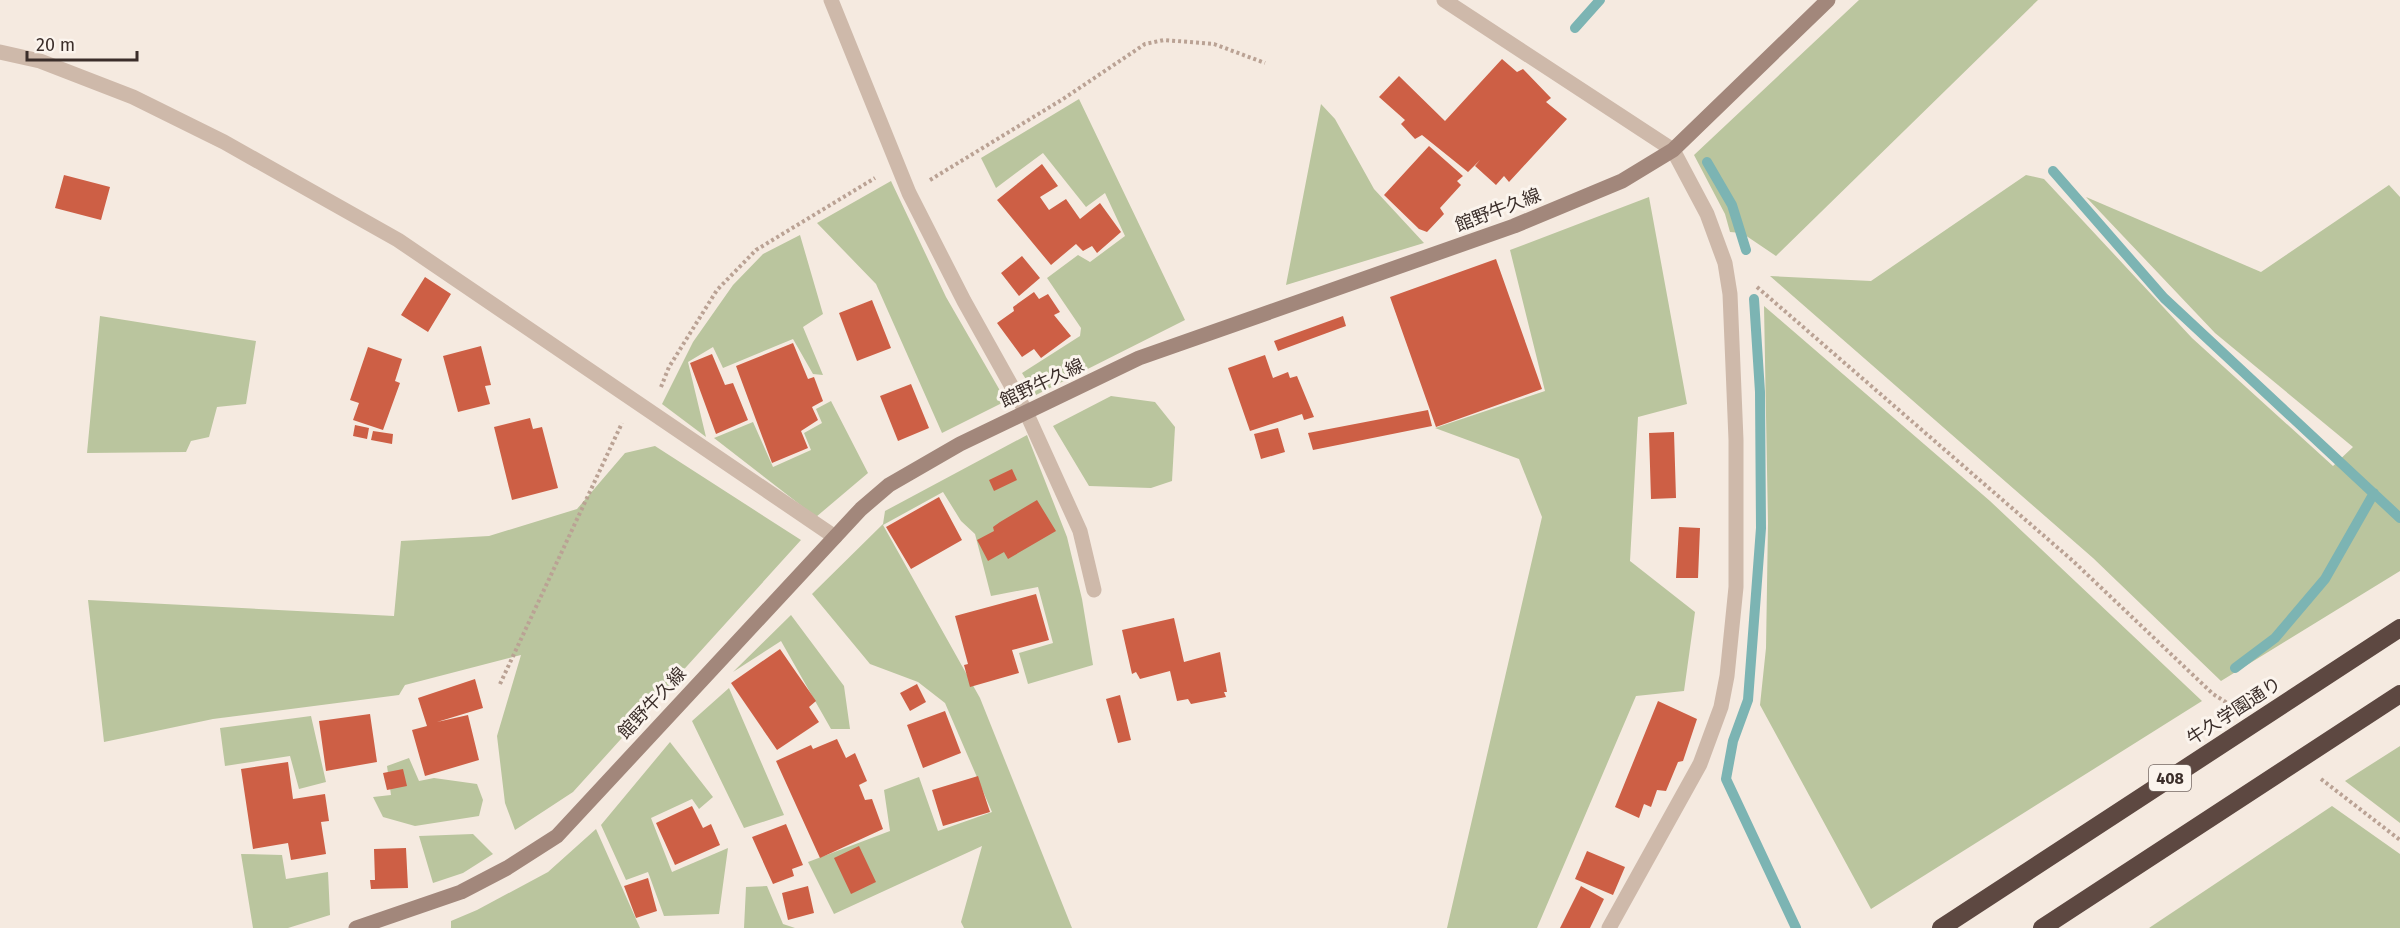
<svg xmlns="http://www.w3.org/2000/svg" width="2400" height="928" font-family="'Fira Sans','Noto Sans JP',sans-serif">
	<style>
		.green { fill: #bac59e }
		.lines { fill: none; stroke-linecap: round; stroke-linejoin: round }
		.stream { stroke: #7cb4b3; stroke-width: 10 }
		.building { fill: #cd5f45 }
		.path { stroke: #baa294; stroke-width: 4; stroke-dasharray: 3 3; stroke-linecap: butt }
		.lane { stroke: #ceb9aa; stroke-width: 15 }
		.street { stroke: #ceb9aa; stroke-width: 15 }
		.secondary { stroke: #a2877b; stroke-width: 15 }
		.highway { stroke: #5d4841; stroke-width: 18 }
		.labels { text-anchor: middle; stroke-width: 6; stroke-linejoin: round; paint-order: stroke }
		.shield { fill: #fbf4ed; stroke: #756964; stroke-width: 1.5 }
		.shield-label { font-size: 16px; font-weight: bold; fill: #3b2e2a }
		.street-label { font-size: 18px; fill: #3b2e2a; stroke: #fbf4ed }
	</style>
	<rect width="100%" height="100%" fill="#f5eae0"/>
	<path class="green" d="M1859 0H2038L1776 256 1742 233 1730 232 1725 214 1694 155Z
		M1079 99 1185 320 1036 395 1022 373 1080 336 1081 328 1047 278 1078 255 1090 262 1125 236 1105 193 1086 207 1043 153 996 188 981 158Z
		M1321 104 1335 119 1374 189 1424 243 1286 285Z
		M2026 175 2044 179 2192 338 2333 466 2353 447 2215 333 2086 197 2261 272 2389 185 2400 197V571L2221 681 2093 558 1770 276 1871 281Z
		M891 181 946 297 1006 401 942 433 876 284 817 223Z
		M1649 197 1687 404 1638 417 1630 561 1695 612 1684 691 1636 696 1537 928H1447L1542 517 1519 459 1435 428 1545 391 1510 250Z
		M800 235 823 314 803 327 823 375 813 374 793 339 723 368 713 347 688 362 706 437 662 404 693 342 733 285 763 254Z
		M1764 306 1990 501 2202 701 1871 909 1760 705 1766 648 1768 523Z
		M100 316 256 341 246 404 217 407 209 437 191 441 186 452 87 453Z
		M1111 396 1155 402 1175 427 1172 481 1151 488 1089 486 1053 426Z
		M831 401 868 473 816 517 714 438 753 422 773 467 811 450 804 433 822 423 816 409Z
		M1027 435 1067 537 1082 599 1093 665 1028 684 1019 653 1053 643 1038 587 991 596 975 534 961 521 943 492 883 525 980 698 1072 928H964L961 922 982 846 834 914 808 862 890 831 884 790 919 777 938 831 992 812 945 703 918 682 870 664 812 594 883 524 885 511Z
		M655 446 801 540 573 792 515 830 505 803 497 736 521 655 405 685 399 695 213 719 104 742 88 600 394 616 401 541 489 536 577 509 625 453Z
		M791 615 844 686 850 729H831L781 641 733 672Z
		M729 688 784 815 744 828 692 721Z
		M311 716 326 782 299 789 290 756 225 766 220 728Z
		M670 742 713 797 699 809 692 799 651 818 672 872 728 848 719 914 664 916 648 872 626 880 601 825Z
		M2400 746V823L2345 781Z
		M409 758 419 781 434 778 477 784 483 800 479 816 415 826 383 817 373 797 391 795 387 766Z
		M2332 806 2400 854V928H2149Z
		M596 829 640 928H451V921L477 910 548 872Z
		M473 834 493 854 463 873 433 883 419 836Z
		M241 854 282 855 286 879 328 872 330 915 288 928H253Z
		M767 886 783 924 795 928H744L746 887Z"/>
	<g class="lines">
		<path class="stream" d="M1575 28 1600 0
			M1707 162 1732 205 1746 250
			M2053 171 2164 298 2400 518
			M1754 299 1760 392 1761 528 1748 700 1733 741 1726 779 1796 928
			M2235 668 2275 638 2325 579 2374 493"/>
	</g>
	<path class="building" d="M1502 59 1517 72 1523 69 1551 98 1546 102 1567 119 1509 182 1504 176 1496 185 1475 166 1480 160 1468 172 1422 135 1415 139 1401 124 1405 120 1379 97 1399 76 1445 121Z
		M1429 146 1463 176 1457 181 1461 185 1440 208 1444 214 1427 232 1419 229 1384 195Z
		M1042 164 1058 186 1040 197 1049 210 1066 199 1080 219 1100 203 1121 232 1097 253 1092 246 1083 251 1076 244 1051 265 997 200Z
		M64 175 110 187 101 220 55 208Z
		M1022 256 1040 278 1019 296 1001 273Z
		M1496 259 1542 389 1436 427 1390 297Z
		M425 277 451 294 428 332 401 315Z
		M1034 292 1039 299 1048 294 1060 312 1054 315 1071 336 1041 358 1034 349 1022 357 997 323 1014 311 1013 307Z
		M872 300 891 348 857 361 839 313Z
		M1343 316 1346 326 1278 351 1274 341Z
		M793 343 808 379 814 377 823 401 812 407 818 420 801 431 808 448 772 463 736 366Z
		M481 346 491 385 485 386 490 404 458 412 443 356Z
		M368 347 402 359 395 381 400 383 383 430 353 420 359 403 350 400Z
		M712 354 725 385 733 383 748 420 716 434 690 363Z
		M1265 355 1273 378 1288 372 1290 378 1297 376 1314 417 1304 420 1302 414 1250 431 1228 368Z
		M911 384 929 428 898 441 880 396Z
		M1428 410 1432 426 1313 450 1308 433Z
		M530 418 533 429 542 427 558 488 512 500 494 427Z
		M355 425 369 428 367 439 353 436Z
		M1278 428 1285 452 1261 459 1254 434Z
		M373 431 393 434 392 444 371 440Z
		M1674 432 1676 498 1651 499 1649 433Z
		M1012 469 1017 480 994 491 989 480Z
		M939 497 962 540 911 569 886 527Z
		M1037 500 1056 531 1008 559 1004 552 988 561 977 540 994 531 993 527 1000 522Z
		M1679 527 1700 528 1698 578H1676Z
		M1036 594 1049 640 1012 650 1019 673 970 687 964 665 968 664 955 616Z
		M1174 618 1184 662 1220 652 1227 692H1224L1226 697 1191 704 1188 699 1177 701 1170 671 1140 679 1136 672 1132 674 1122 630Z
		M780 649 816 701 809 707 819 722 777 750 731 683Z
		M475 679 483 708 437 722 468 715 479 760 425 776 412 730 427 726 418 698Z
		M917 684 926 702 910 711 900 693Z
		M1120 695 1131 740 1118 743 1106 699Z
		M1658 701 1697 719 1683 761 1678 762 1666 791 1657 790 1651 807 1644 804 1639 818 1615 807Z
		M945 711 961 753 923 768 907 725Z
		M370 714 377 762 326 771 319 721Z
		M837 739 846 758 855 753 867 781 859 785 865 800 872 799 883 829 820 858 776 761 811 745 813 749Z
		M288 762 293 799 325 794 329 821 321 822 326 854 291 860 288 843 253 849 241 769Z
		M403 769 407 786 387 790 383 773Z
		M978 776 990 812 943 826 932 790Z
		M692 806 703 828 711 824 720 845 675 865 656 823Z
		M786 824 803 865 792 869 794 876 773 884 752 837Z
		M859 846 876 882 851 894 834 858Z
		M406 848 408 888 371 889 370 880H375L374 849Z
		M1587 851 1625 867 1613 895 1575 879Z
		M648 878 657 911 636 918 624 886Z
		M808 886 814 913 788 920 782 893Z
		M1581 886 1604 899 1590 928H1560Z"/>
	<g class="lines">
		<path class="path" d="M930 180 1063 99 1145 44 1164 40 1214 44 1265 63
			M1757 287 2073 561 2213 694 2232 706
			M661 387 669 367 717 290 756 250 875 178
			M500 684 622 423
			M2321 779 2400 840"/>
		<path class="lane" d="M1026 412 1080 531 1094 590"/>
		<path class="street" d="M831 0 909 193 964 301 1026 412
			M1444 0 1673 150 1707 214 1725 263 1730 294 1736 440V587L1727 676 1721 707 1700 764 1609 928
			M0 52 40 61 133 97 224 142 398 240 835 537"/>
		<path class="secondary" d="M356 928 461 892 507 868 557 836 861 509 889 485 960 444 1139 358 1514 226 1622 181 1673 150 1828 0"/>
		<path class="highway" d="M1941 928 2400 628
			M2042 928 2400 694"/>
	</g>
	<g class="labels">
		<rect class="shield" x="2149" y="765" width="42" height="26" rx="4.5"/>
		<g class="shield-label">
			<text x="2170" y="784">408</text>
		</g>
		<g class="street-label">
			<text transform="translate(1498 210) rotate(-21)" y="6">館野牛久線</text>
			<text transform="translate(1042 383) rotate(-25)" y="6">館野牛久線</text>
			<text transform="translate(652 703) rotate(-47)" y="6">館野牛久線</text>
			<text transform="translate(2234 711) rotate(-33)" y="6">牛久学園通り</text>
		</g>
	</g>
	<path d="M27 51v9h110v-9" fill="none" stroke="#3b2e2a" stroke-width="3"/>
	<text x="36" y="51" font-size="18" fill="#3b2e2a" stroke="#fbf4ed" stroke-width="4.5" paint-order="stroke">20 m</text>
</svg>
